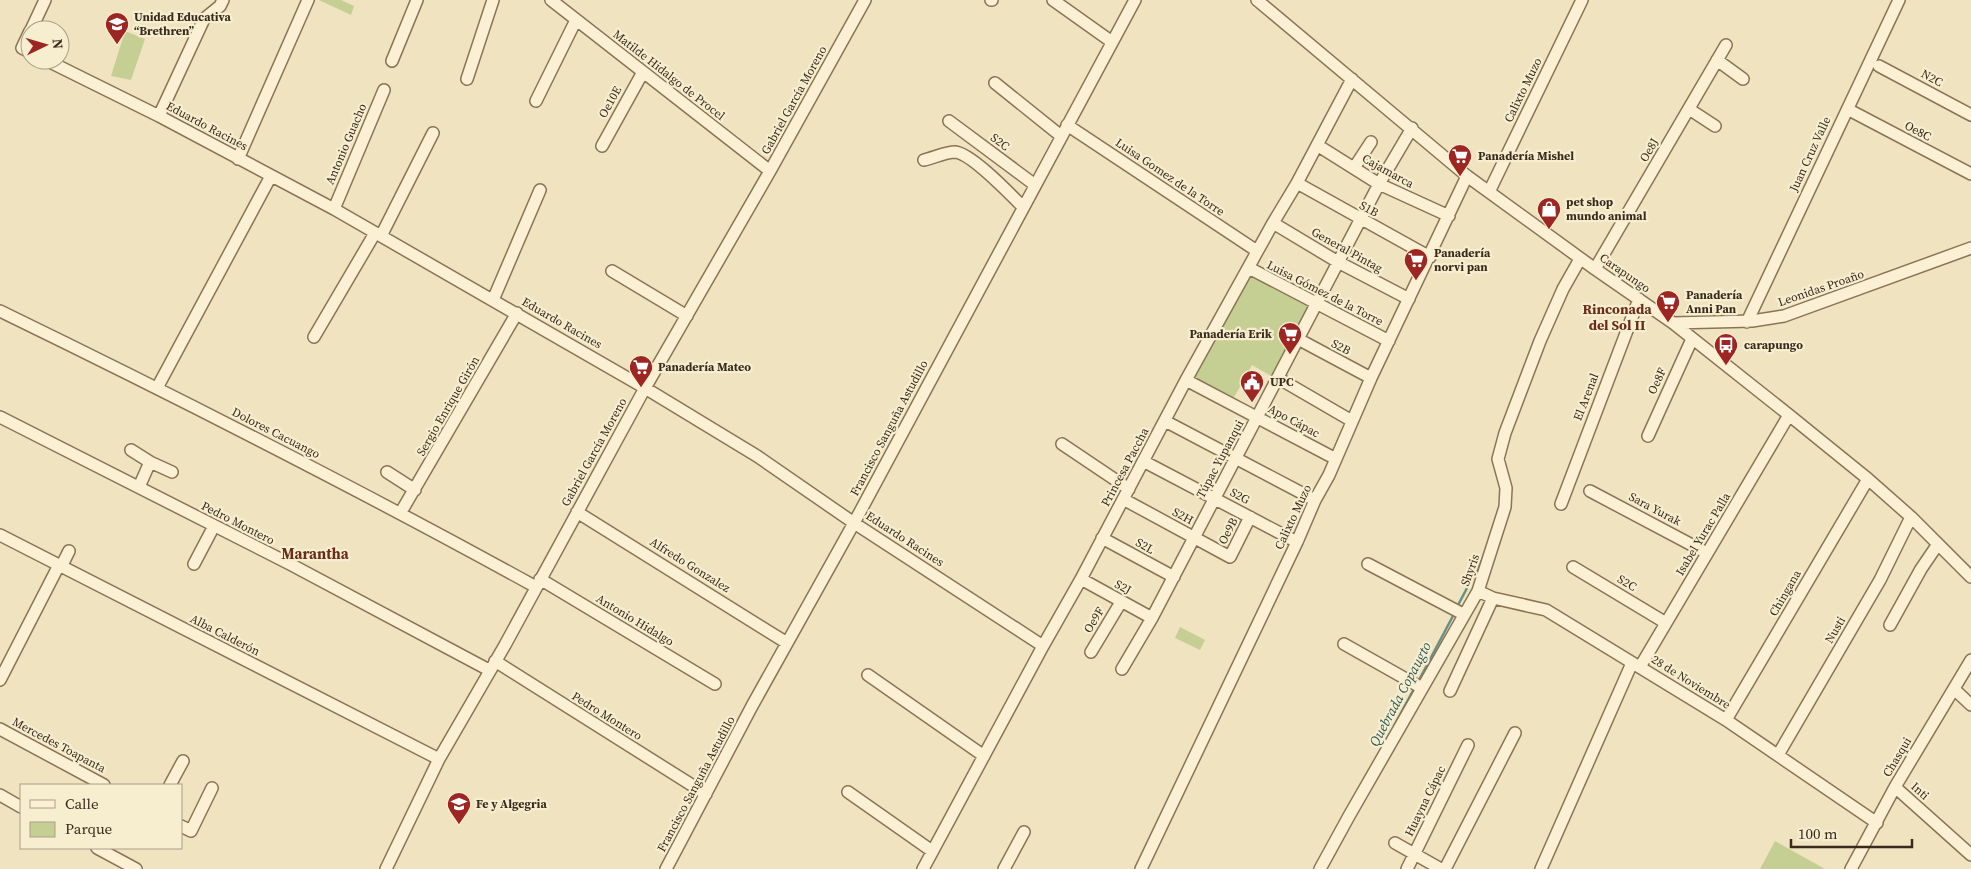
<svg xmlns="http://www.w3.org/2000/svg" width="1971" height="869" font-family="'Source Serif 4',serif">
	<style>
		.green { fill: #c6cf93 }
		.lines { fill: none; stroke-linecap: round; stroke-linejoin: round }
		.stream { stroke: #699088; stroke-width: 2.5 }
		.minor-casing { stroke: #8a7456; stroke-width: 14 }
		.minor { stroke: #fbf0d3; stroke-width: 11 }
		.labels { text-anchor: middle; stroke-width: 4.5; stroke-linejoin: round; paint-order: stroke }
		.poi-label { font-size: 12px; font-weight: bold; fill: #392b1c; stroke: #f7edcf; text-anchor: start }
		.street-label { font-size: 12px; fill: #392b1c; stroke: #f7edcf }
		.neighbourhood-label { font-size: 14px; font-weight: bold; fill: #682c19; stroke: #f7edcf }
		.water-label { font-size: 14px; font-style: italic; fill: #2a5a58; stroke: #f7edcf }
		.quarter-label { font-size: 15px; font-weight: bold; fill: #682c19; stroke: #f7edcf }
	</style>
	<rect width="100%" height="100%" fill="#f0e3bf"/>
	<path class="green" d="M319 0H341L354 6 351 15Z
		M125 31 145 39 131 80 111 76Z
		M1250 273 1309 306 1271 376 1252 365 1232 401 1192 378Z
		M1180 627 1205 640 1200 650 1175 638Z
		M1775 841 1825 869H1760Z"/>
	<g class="lines">
		<path class="stream" d="M1457 607 1484 556
			M1418 682 1454 614
			M1394 726 1415 687"/>
		<g class="minor-casing">
			<path id="minor" d="M551 0 770 171
				M991 0H992
				M1053 0 1112 42
				M1257 0 1467 176 1595 269 1673 323 1789 415 1868 479 1911 517 1971 577
				M31 30 45 0
				M30 31 22 48 30 52
				M46 60 159 116 334 209 645 388 757 456 854 523 1043 646
				M1717 60 1743 79
				M392 61 417 0
				M1879 66 1971 115
				M467 79 493 0
				M995 83 1061 136
				M536 101 576 20
				M1689 109 1715 126
				M1853 112 1971 174
				M159 116 204 19 220 6 223 0
				M949 121 1035 185
				M1067 125 1257 251
				M1317 145 1379 184 1449 216
				M602 146 643 72
				M238 159 308 0
				M924 160C933 158 946 152 955 152 971 153 1011 195 1023 207
				M1354 168 1371 142
				M1297 183 1430 257
				M1489 192 1582 0
				M334 209 384 90
				M1273 223 1338 262 1409 299
				M381 236 433 133
				M1249 268 1389 341
				M1595 269 1726 45
				M612 271 687 316
				M493 300 540 190
				M0 311C181 399 360 490 536 587
				M1747 322 1899 0
				M1673 323 1752 321 1784 316 1971 248
				M314 337 375 233
				M1298 339 1371 378
				M1278 378 1352 421
				M1186 380 1336 459
				M157 388 271 176
				M0 417 290 564 489 670
				M1165 421 1315 500
				M1648 436 1692 339
				M1062 444 1129 489
				M131 450 150 462
				M1143 461 1297 542
				M387 472 415 490
				M139 487 150 462 172 472
				M1590 491 1707 553
				M1123 499 1230 557 1250 517
				M1561 504 1639 299
				M401 512 517 313
				M577 512 787 643
				M0 535 439 759
				M1102 538 1174 577
				M194 564 214 526
				M1368 564 1463 614
				M61 567 69 551
				M1573 567 1666 623
				M540 579 715 684
				M1081 579 1152 618
				M1478 591 1493 598 1546 610 1726 720 1877 823
				M1890 625 1921 569 1938 544
				M1344 644 1422 688
				M1091 652 1121 602
				M495 661 706 794
				M1640 667 1789 415
				M1122 669 1152 618 1379 184 1412 128
				M868 675 984 756
				M0 680 59 565
				M1954 689 1971 705
				M1450 691 1493 598
				M1726 720 1868 479
				M0 729 104 785
				M1778 755 1880 580 1911 517
				M170 785 183 761
				M1895 787 1971 855
				M848 792 932 851
				M0 795 21 807
				M181 826 191 831 212 788
				M1395 843 1441 869
				M97 848 136 869
				M386 869 439 759 505 645 645 388 770 171 865 0
				M666 869 752 706 854 523 1135 0
				M923 869 1043 646 1081 579 1186 380 1273 223 1297 183 1352 79
				M1004 869 1024 832
				M1141 869 1297 542 1315 500 1329 475 1371 378 1467 176
				M1320 869 1349 816 1478 591 1505 507 1506 488 1498 459 1505 433 1540 341 1563 289 1580 259
				M1407 869 1468 745
				M1445 869 1515 733
				M1541 869 1632 663
				M1851 869 1895 787 1971 660"/>
		</g>
		<use href="#minor" class="minor"/>
	</g>
	<defs>
		<g id="school-pin" transform="scale(1.25)"><path d="M0 17L-7.5 6A9.5 9.5 0 1 1 7.5 6Z" fill="#9d2623" stroke="#f7edcf"/><path d="M0-5L7-2L0 1L-7-2ZM-4 1L0 2.5L4 1V4Q0 6-4 4Z" fill="#fff"/></g>
		<g id="supermarket-pin" transform="scale(1.25)"><path d="M0 17L-7.5 6A9.5 9.5 0 1 1 7.5 6Z" fill="#9d2623" stroke="#f7edcf"/><path d="M-6-5.5h2.5l.6 2H6L4.5 2H-2.5L-4.4-4H-6ZM-1.5 3.2a1.3 1.3 0 1 0 .1 0ZM3 3.2a1.3 1.3 0 1 0 .1 0Z" fill="#fff"/></g>
		<g id="shop-pin" transform="scale(1.25)"><path d="M0 17L-7.5 6A9.5 9.5 0 1 1 7.5 6Z" fill="#9d2623" stroke="#f7edcf"/><path d="M-5-2.5h2.3a2.7 3.5 0 0 1 5.4 0H5L5.5 6h-11ZM-1.5-2.5h3a1.5 2.3 0 0 0-3 0Z" fill="#fff"/></g>
		<g id="bus-pin" transform="scale(1.25)"><path d="M0 17L-7.5 6A9.5 9.5 0 1 1 7.5 6Z" fill="#9d2623" stroke="#f7edcf"/><path d="M-5-6H5V4H4V6H2V4H-2V6H-4V4H-5ZM-3.5-4V0h7V-4ZM-3.5 1.2v1.5H-2V1.2ZM2 1.2v1.5H3.5V1.2Z" fill="#fff"/></g>
		<g id="civic-pin" transform="scale(1.25)"><path d="M0 17L-7.5 6A9.5 9.5 0 1 1 7.5 6Z" fill="#9d2623" stroke="#f7edcf"/><path d="M-.6-6.5H3V-4.5H.6V-3L4-1V1h2V6H-6V1h2V-1L-.6-3ZM-1.2 2.5V6h2.4V2.5Z" fill="#fff"/></g>
	</defs>
	<g fill-rule="evenodd">
		<use href="#school-pin" x="117" y="24"/>
		<use href="#supermarket-pin" x="1460" y="156"/>
		<use href="#shop-pin" x="1549" y="209"/>
		<use href="#supermarket-pin" x="1416" y="260"/>
		<use href="#supermarket-pin" x="1668" y="302"/>
		<use href="#supermarket-pin" x="1290" y="334"/>
		<use href="#bus-pin" x="1726" y="345"/>
		<use href="#supermarket-pin" x="641" y="367"/>
		<use href="#civic-pin" x="1252" y="382"/>
		<use href="#school-pin" x="459" y="804"/>
	</g>
	<g class="labels">
		<g class="poi-label">
			<text x="134" y="21">Unidad Educativa<tspan x="134" dy="14">“Brethren”</tspan></text>
			<text x="1478" y="160">Panadería Mishel</text>
			<text x="1566" y="206">pet shop<tspan x="1566" dy="14">mundo animal</tspan></text>
			<text x="1434" y="257">Panadería<tspan x="1434" dy="14">norvi pan</tspan></text>
			<text x="1686" y="299">Panadería<tspan x="1686" dy="14">Anni Pan</tspan></text>
			<text x="1272" y="338" text-anchor="end">Panadería Erik</text>
			<text x="1744" y="349">carapungo</text>
			<text x="658" y="371">Panadería Mateo</text>
			<text x="1270" y="386">UPC</text>
			<text x="476" y="808">Fe y Algegria</text>
		</g>
		<g class="street-label">
			<text transform="translate(669 75) rotate(38)" y="4">Matilde Hidalgo de Procel</text>
			<text transform="translate(1932 78) rotate(28)" y="4">N2C</text>
			<text transform="translate(1523 90) rotate(-64)" y="4">Calixto Muzo</text>
			<text transform="translate(794 100) rotate(-61)" y="4">Gabriel García Moreno</text>
			<text transform="translate(610 102) rotate(-61)" y="4">Oe10E</text>
			<text transform="translate(207 126) rotate(28)" y="4">Eduardo Racines</text>
			<text transform="translate(1918 131) rotate(28)" y="4">Oe8C</text>
			<text transform="translate(1000 142) rotate(37)" y="4">S2C</text>
			<text transform="translate(346 144) rotate(-67)" y="4">Antonio Guacho</text>
			<text transform="translate(1649 150) rotate(-60)" y="4">Oe8J</text>
			<text transform="translate(1810 154) rotate(-65)" y="4">Juan Cruz Valle</text>
			<text transform="translate(1388 171) rotate(29)" y="4">Cajamarca</text>
			<text transform="translate(1170 177) rotate(34)" y="4">Luisa Gomez de la Torre</text>
			<text transform="translate(1369 209) rotate(29)" y="4">S1B</text>
			<text transform="translate(1347 250) rotate(29)" y="4">General Pintag</text>
			<text transform="translate(1625 273) rotate(35)" y="4">Carapungo</text>
			<text transform="translate(1821 288) rotate(-19)" y="4">Leonidas Proaño</text>
			<text transform="translate(1325 293) rotate(27)" y="4">Luisa Gómez de la Torre</text>
			<text transform="translate(562 323) rotate(30)" y="4">Eduardo Racines</text>
			<text transform="translate(1341 347) rotate(28)" y="4">S2B</text>
			<text transform="translate(1657 381) rotate(-65)" y="4">Oe8F</text>
			<text transform="translate(1586 397) rotate(-69)" y="4">El Arenal</text>
			<text transform="translate(448 406) rotate(-60)" y="4">Sergio Enrique Girón</text>
			<text transform="translate(1294 421) rotate(28)" y="4">Apo Cápac</text>
			<text transform="translate(889 428) rotate(-62)" y="4">Francisco Sanguña Astudillo</text>
			<text transform="translate(276 433) rotate(27)" y="4">Dolores Cacuango</text>
			<text transform="translate(594 452) rotate(-61)" y="4">Gabriel García Moreno</text>
			<text transform="translate(1220 459) rotate(-62)" y="4">Túpac Yupanqui</text>
			<text transform="translate(1125 467) rotate(-62)" y="4">Princesa Paccha</text>
			<text transform="translate(1240 496) rotate(28)" y="4">S2G</text>
			<text transform="translate(1655 509) rotate(28)" y="4">Sara Yurak</text>
			<text transform="translate(1183 516) rotate(28)" y="4">S2H</text>
			<text transform="translate(1293 517) rotate(-65)" y="4">Calixto Muzo</text>
			<text transform="translate(238 523) rotate(27)" y="4">Pedro Montero</text>
			<text transform="translate(1228 531) rotate(-63)" y="4">Oe9B</text>
			<text transform="translate(1703 534) rotate(-59)" y="4">Isabel Yurac Palla</text>
			<text transform="translate(905 539) rotate(33)" y="4">Eduardo Racines</text>
			<text transform="translate(1145 546) rotate(29)" y="4">S2L</text>
			<text transform="translate(690 565) rotate(32)" y="4">Alfredo Gonzalez</text>
			<text transform="translate(1470 570) rotate(-70)" y="4">Shyris</text>
			<text transform="translate(1627 583) rotate(31)" y="4">S2C</text>
			<text transform="translate(1123 587) rotate(29)" y="4">S2J</text>
			<text transform="translate(1785 593) rotate(-60)" y="4">Chingana</text>
			<text transform="translate(635 620) rotate(31)" y="4">Antonio Hidalgo</text>
			<text transform="translate(1094 620) rotate(-59)" y="4">Oe9F</text>
			<text transform="translate(1835 630) rotate(-60)" y="4">Nusti</text>
			<text transform="translate(225 635) rotate(27)" y="4">Alba Calderón</text>
			<text transform="translate(1691 682) rotate(32)" y="4">28 de Noviembre</text>
			<text transform="translate(607 716) rotate(32)" y="4">Pedro Montero</text>
			<text transform="translate(59 745) rotate(28)" y="4">Mercedes Toapanta</text>
			<text transform="translate(1897 757) rotate(-59)" y="4">Chasqui</text>
			<text transform="translate(696 784) rotate(-62)" y="4">Francisco Sanguña Astudillo</text>
			<text transform="translate(1920 791) rotate(42)" y="4">Inti</text>
			<text transform="translate(1425 801) rotate(-64)" y="4">Huayna Cápac</text>
		</g>
		<g class="neighbourhood-label">
			<text x="1617" y="314">Rinconada<tspan x="1617" dy="16">del Sol II</tspan></text>
		</g>
		<g class="water-label">
			<text transform="translate(1400 694) rotate(-62)" y="5">Quebrada Copaugto</text>
		</g>
		<g class="quarter-label">
			<text x="315" y="559">Marantha</text>
		</g>
	</g>
	<rect x="20" y="784" width="162" height="65" fill="#f7edcf" stroke="#ab9f87"/>
	<rect x="30" y="800" width="25" height="8" fill="#fbf0d3" stroke="#ab9f87"/>
	<text x="65" y="809" font-size="15" fill="#392b1c">Calle</text>
	<rect x="30" y="822" width="25" height="15" fill="#c6cf93" stroke="#ab9f87"/>
	<text x="65" y="834" font-size="15" fill="#392b1c">Parque</text>
	<g transform="translate(45 45) rotate(85)"><circle r="24" fill="#f7edcf" stroke="#ab9f87"/>
	<path d="M0-4L9 19L0 12L-9 19Z" fill="#9d2623"/>
	<text y="-8" font-size="14" font-weight="bold" text-anchor="middle" fill="#392b1c">N</text>
	</g>
	<path d="M1791 839v8h121v-8" fill="none" stroke="#392b1c" stroke-width="2.5"/>
	<text x="1798" y="839" font-size="15" fill="#392b1c" stroke="#f7edcf" stroke-width="4" paint-order="stroke">100 m</text>
</svg>
